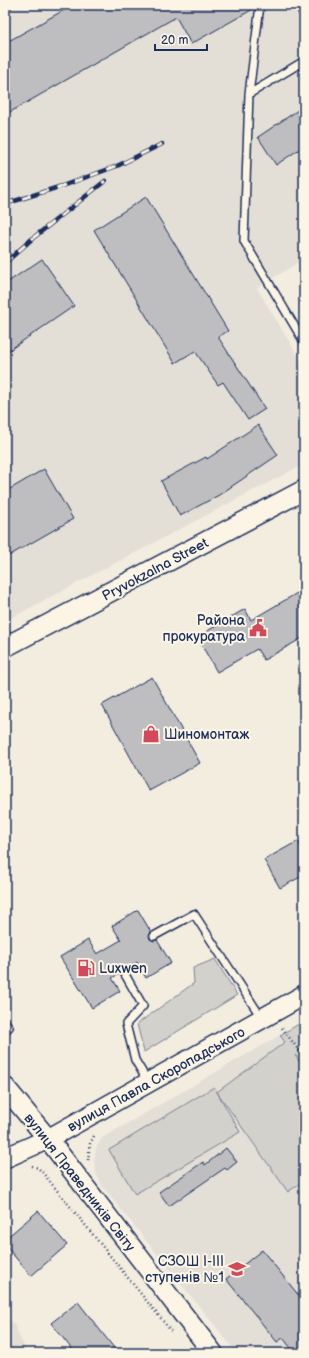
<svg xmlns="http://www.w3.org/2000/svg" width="309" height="1358" font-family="'Balsamiq Sans',sans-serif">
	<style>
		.built { fill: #e3dfd6 }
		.green { fill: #d3d1cc; stroke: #778095 }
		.building { fill: #bebec0; stroke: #1b2f5e }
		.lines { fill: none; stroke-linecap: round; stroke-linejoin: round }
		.lane-casing { stroke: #1b2f5e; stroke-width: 10 }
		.secondary-casing { stroke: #1b2f5e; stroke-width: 22 }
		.path { stroke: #1b2f5e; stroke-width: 2.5; stroke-dasharray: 1 3; stroke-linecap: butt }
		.lane { stroke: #fcf5e5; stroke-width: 7 }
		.secondary { stroke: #fcf5e5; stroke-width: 19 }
		.rail-casing { stroke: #1b2f5e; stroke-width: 4.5 }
		.rail { stroke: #fcf5e5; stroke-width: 3; stroke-dasharray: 9; stroke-linecap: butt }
		.labels { text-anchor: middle; stroke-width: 4; stroke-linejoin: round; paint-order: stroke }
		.street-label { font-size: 14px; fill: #1b2f5e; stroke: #fcf5e5 }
		.poi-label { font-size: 14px; fill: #1b2f5e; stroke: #fcf5e5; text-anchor: end }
	</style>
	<rect width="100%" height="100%" fill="#f3ede0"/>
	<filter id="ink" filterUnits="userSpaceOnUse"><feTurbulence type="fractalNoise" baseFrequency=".025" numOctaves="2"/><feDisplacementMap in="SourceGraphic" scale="8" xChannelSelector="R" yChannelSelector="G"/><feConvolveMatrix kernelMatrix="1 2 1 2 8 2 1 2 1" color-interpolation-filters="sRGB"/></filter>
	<g filter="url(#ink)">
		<path class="built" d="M5 5H304V259L257 288 304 366V464L5 621Z
			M280 1035 304 1067V1353H237L102 1186 96 1173 94 1161 96 1148 102 1138Z
			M5 1314 15 1326 27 1353H5Z"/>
		<path class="green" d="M215 959 237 995 144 1052 137 1024 194 983 193 968Z
			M304 1021V1067L295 1055 304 1068V1180L288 1192 217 1092 240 1132 135 1194 109 1150 214 1087 217 1092 285 1042 280 1035Z"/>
		<path class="building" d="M73 5H255V8L191 44 176 17 5 115V43Z
			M304 106V146L276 165 258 137Z
			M146 197 228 331 218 337 265 409 248 420 223 382 218 385 195 351 175 363 94 230Z
			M42 259 74 306 5 353V284Z
			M258 425 278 455 219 495 180 516 161 481 206 457 207 459Z
			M44 469 73 519 5 558V492Z
			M304 589V637L264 660 257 649 217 672 197 637 245 609 251 620Z
			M152 677 200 763 149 791 102 705Z
			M298 841 304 852V875L280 888 264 860Z
			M138 910 151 932 149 936 150 939 154 941 157 940 171 963 146 978 137 962 127 968 125 967H121L119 969V974L112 978 120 991 92 1008 60 957 88 940 97 954 121 940 112 926Z
			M226 1148 237 1162 227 1170 225 1168 169 1206 159 1192 203 1162 205 1165Z
			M38 1211 67 1245 31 1276 5 1245V1239Z
			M262 1250 304 1302V1353H295L283 1338 277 1342 226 1279Z
			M78 1302 118 1353H75L51 1323Z"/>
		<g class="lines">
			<g class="lane-casing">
				<path id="lane" d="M260 5 249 94 244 241 304 342
					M298 5 304 14
					M5 7 8 5
					M249 94 304 61
					M154 936 194 914 261 1017
					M123 971 143 1006 126 1024 135 1060 148 1082
					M5 1022 9 1027 5 1031"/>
			</g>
			<g class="secondary-casing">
				<path id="secondary" d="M5 647 304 490
					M5 1087 48 1139 213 1353
					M5 1158 48 1139 304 995"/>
			</g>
			<path class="path" d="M282 1028 304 1057
				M88 1160 90 1144 95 1134
				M32 1166 38 1168 43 1173 171 1331"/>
			<use href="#lane" class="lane"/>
			<use href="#secondary" class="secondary"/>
			<g class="rail-casing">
				<path id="rail" d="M5 204 62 186 117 166 162 144
					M5 263 33 238 105 181"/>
			</g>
			<use href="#rail" class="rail"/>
		</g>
	</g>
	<defs>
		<g id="civic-bare" transform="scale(1.38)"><path d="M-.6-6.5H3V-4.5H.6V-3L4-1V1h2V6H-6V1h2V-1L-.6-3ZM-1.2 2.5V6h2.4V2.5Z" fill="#d1495b" stroke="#fcf5e5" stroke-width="2.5" paint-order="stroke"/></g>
		<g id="shop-bare" transform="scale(1.38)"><path d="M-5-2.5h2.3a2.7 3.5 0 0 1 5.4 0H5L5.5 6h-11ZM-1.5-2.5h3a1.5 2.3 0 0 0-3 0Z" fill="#d1495b" stroke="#fcf5e5" stroke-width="2.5" paint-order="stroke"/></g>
		<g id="fuel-bare" transform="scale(1.38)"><path d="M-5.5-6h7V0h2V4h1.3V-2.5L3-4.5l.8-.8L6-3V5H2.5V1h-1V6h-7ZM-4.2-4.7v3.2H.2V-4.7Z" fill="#d1495b" stroke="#fcf5e5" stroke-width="2.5" paint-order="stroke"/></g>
		<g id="school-bare" transform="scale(1.38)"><path d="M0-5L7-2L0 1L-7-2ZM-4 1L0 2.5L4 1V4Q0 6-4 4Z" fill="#d1495b" stroke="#fcf5e5" stroke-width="2.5" paint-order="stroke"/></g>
	</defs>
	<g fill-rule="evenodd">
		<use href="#civic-bare" x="258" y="628"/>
		<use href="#shop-bare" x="151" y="734"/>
		<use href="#fuel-bare" x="86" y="968"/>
		<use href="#school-bare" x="237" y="1269"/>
	</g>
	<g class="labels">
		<g class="street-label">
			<text transform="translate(155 569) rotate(-28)" y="5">Pryvokzalna Street</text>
			<text transform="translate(156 1079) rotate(-29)" y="5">вулиця Павла Скоропадського</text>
			<text transform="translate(80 1182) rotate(52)" y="5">вулиця Праведників Світу</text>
		</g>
		<g class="poi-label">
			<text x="245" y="625">Района<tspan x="245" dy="16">прокуратура</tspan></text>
			<text x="164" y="739" text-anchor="start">Шиномонтаж</text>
			<text x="99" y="973" text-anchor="start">Luxwen</text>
			<text x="224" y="1266">СЗОШ І-ІІІ<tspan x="224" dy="16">ступенів №1</tspan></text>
		</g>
	</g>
	<rect width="309" height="1358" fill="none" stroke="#fcf5e5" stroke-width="20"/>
	<rect x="10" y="10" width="289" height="1338" fill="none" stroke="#1b2f5e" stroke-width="1.5" filter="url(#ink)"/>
	<path d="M155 44v6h52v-6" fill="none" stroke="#1b2f5e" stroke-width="2"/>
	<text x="161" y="44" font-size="12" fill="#1b2f5e" stroke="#fcf5e5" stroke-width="3" paint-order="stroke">20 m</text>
</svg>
